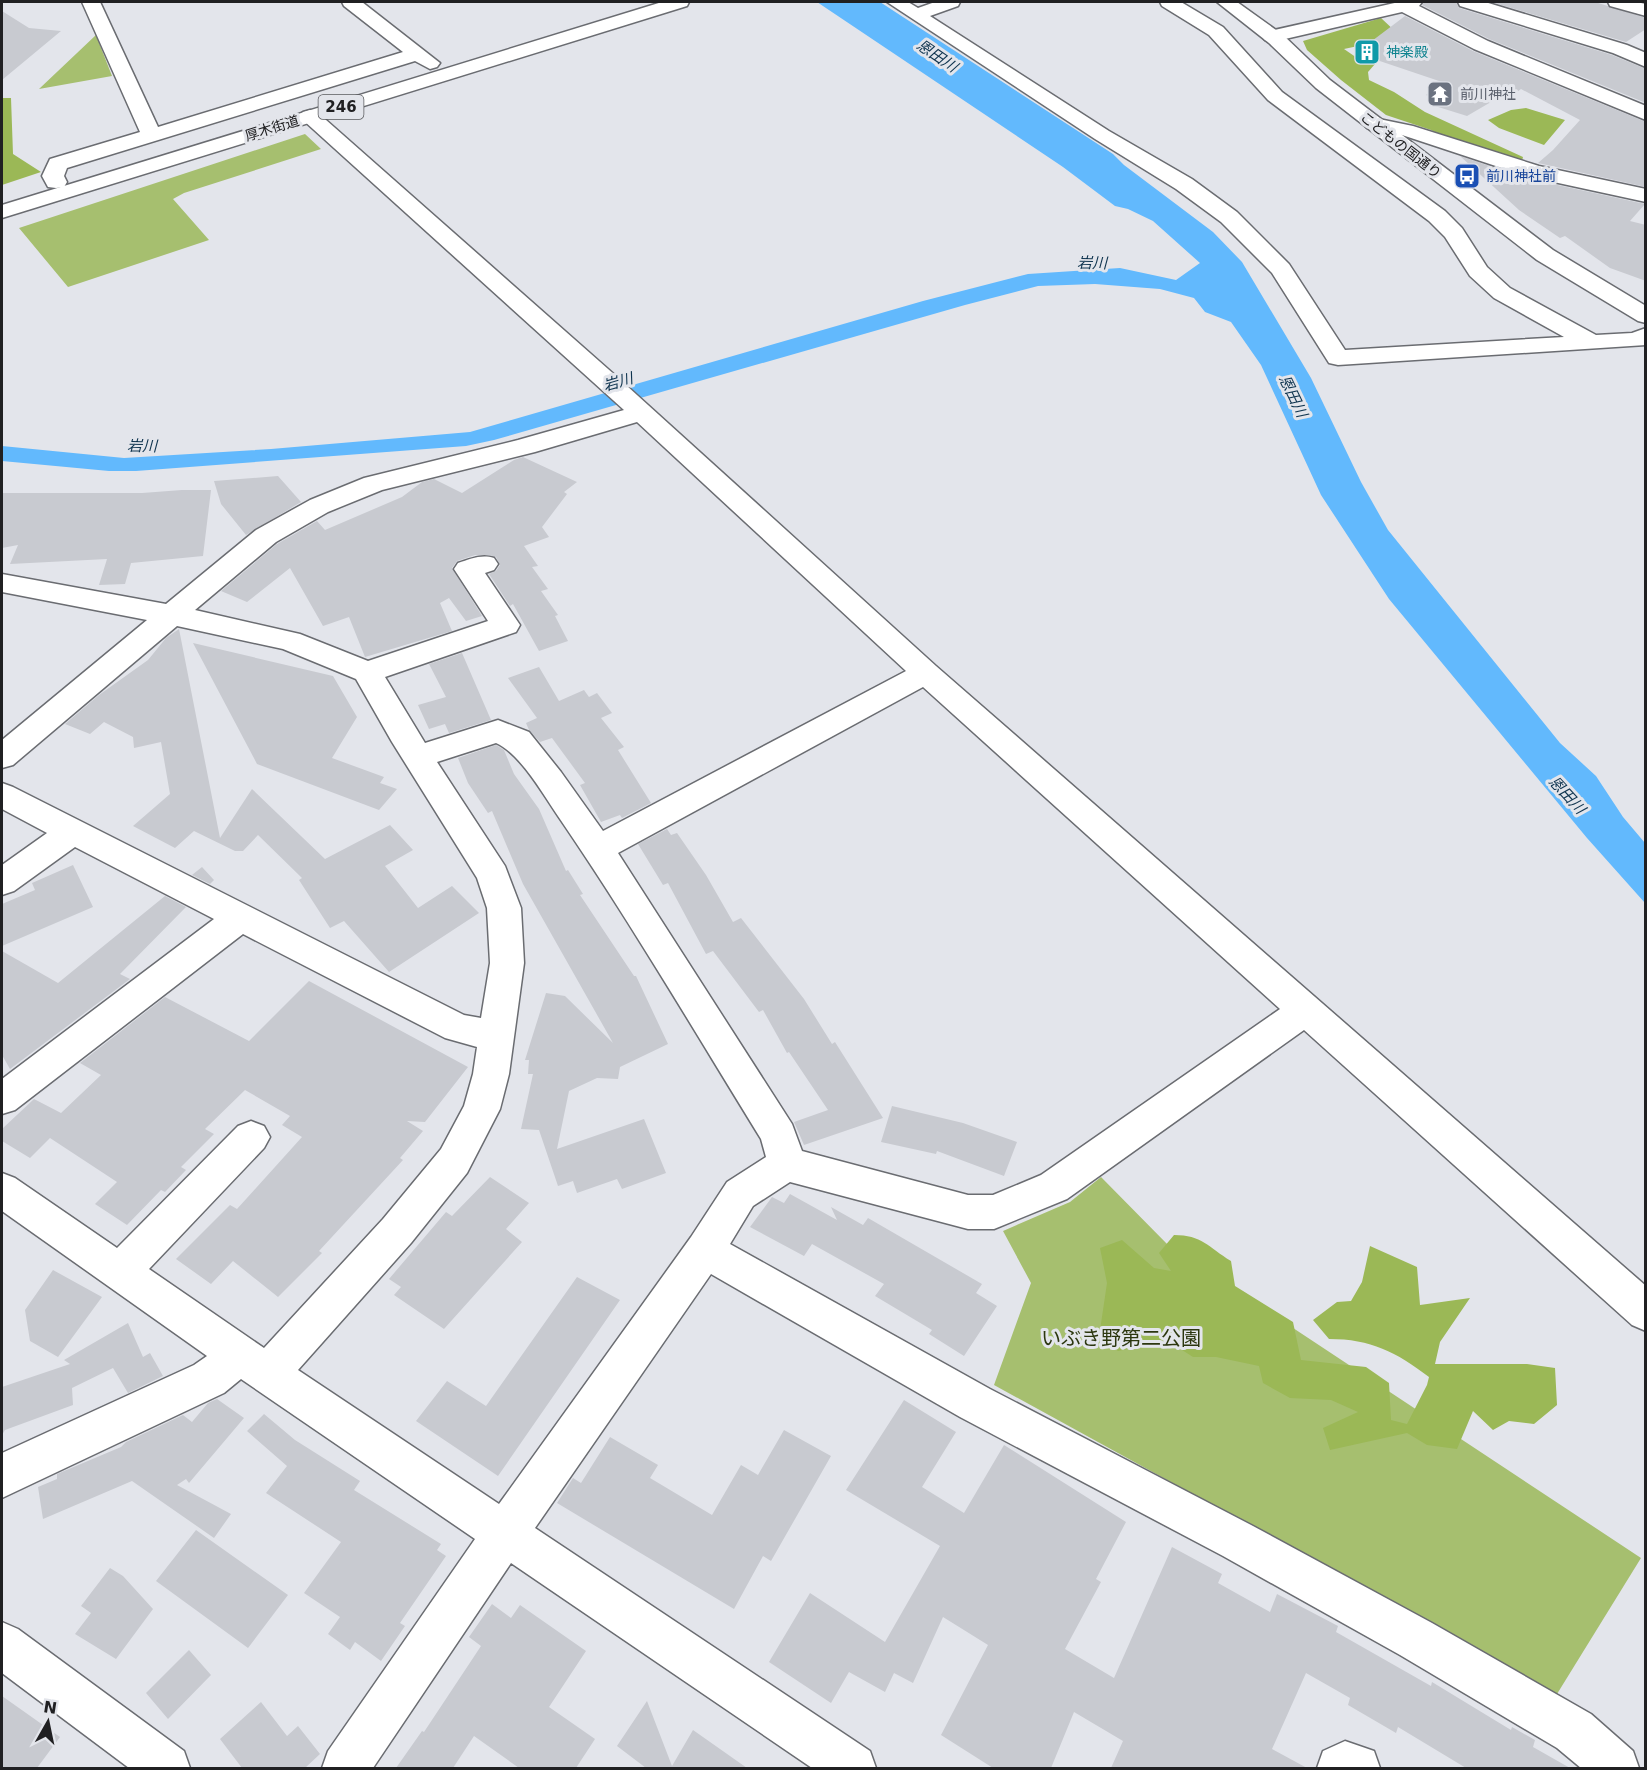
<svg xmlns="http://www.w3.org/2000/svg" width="1647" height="1770" font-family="'DejaVu Sans','Noto Sans JP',sans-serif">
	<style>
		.green { fill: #a6bf6f }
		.forest { fill: #9bb856 }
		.water { fill: #62b9fd }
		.building { fill: #c8cad0 }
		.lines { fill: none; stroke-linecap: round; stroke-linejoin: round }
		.minor-casing { stroke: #6a6c71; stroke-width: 3 }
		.major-casing { stroke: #6a6c71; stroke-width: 3 }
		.highway-casing { stroke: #6a6c71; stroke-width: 3 }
		.minor { fill: #fff; fill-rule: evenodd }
		.major { fill: #fff; fill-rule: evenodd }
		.highway { fill: #fff; fill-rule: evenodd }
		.labels { text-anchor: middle; stroke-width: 6; stroke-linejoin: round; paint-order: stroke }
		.far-culture-label { font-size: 14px; fill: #0d838f; stroke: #e3e5eb; text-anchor: start }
		.far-worship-label { font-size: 14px; fill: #5b616d; stroke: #e3e5eb; text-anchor: start }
		.far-street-label { font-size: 14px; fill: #202022; stroke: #e3e5eb }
		.far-transit-label { font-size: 14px; fill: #164399; stroke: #e3e5eb; text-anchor: start }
		.far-water-label { font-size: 15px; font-style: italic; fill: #0e334e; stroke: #e3e5eb }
		.shield { fill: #e3e5eb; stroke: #5a5b5e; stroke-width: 1.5 }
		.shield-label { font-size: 15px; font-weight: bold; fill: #202022 }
		.near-park-label { font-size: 20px; fill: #2c370f; stroke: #e3e5eb }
	</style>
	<rect width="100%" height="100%" fill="#e3e5eb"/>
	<path class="green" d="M96 35 112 76 39 89Z
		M305 134 321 149 184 193 173 199 209 240 68 287 19 228Z
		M1101 1177 1169 1246 1641 1558 1557 1694 994 1385 1031 1283 1003 1231 1070 1202Z"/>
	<path class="forest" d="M1381 18 1412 47 1372 43 1344 49 1360 60 1375 64 1368 72 1369 80 1394 92 1425 112 1523 157 1522 161 1450 140 1431 130 1386 115 1341 80 1307 50 1303 41Z
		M2 98H11L13 154 41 172 2 185Z
		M1526 108 1565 120 1544 145 1499 128 1488 120 1511 110Z
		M1174 1235C1202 1235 1208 1247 1231 1261L1235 1286 1293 1322 1301 1360 1366 1367 1389 1383 1391 1420 1407 1424 1427 1385 1429 1377C1396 1352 1371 1339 1329 1339L1313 1320 1337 1302 1351 1301 1362 1282 1370 1246 1417 1267 1420 1305 1470 1298 1440 1342 1435 1364H1527L1555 1368 1557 1405 1534 1424 1509 1421 1493 1430 1473 1411 1457 1449 1427 1445 1407 1433 1330 1450 1323 1428 1358 1412 1331 1400 1290 1398 1263 1383 1259 1366 1216 1357H1193L1168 1341 1118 1351 1099 1337 1107 1283 1100 1248 1122 1240 1154 1268 1171 1271 1159 1253Z"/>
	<path class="water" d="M817 2H880L1113 154 1124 165 1213 232 1242 262 1311 378 1361 482 1388 530 1560 743 1596 776 1623 817 1645 843V903L1587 838 1389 599 1321 495 1261 365 1231 322 1205 312 1194 298 1160 289 1095 284 1038 286 965 305 494 440 466 446 136 471H109L2 461V446L124 458 271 449 470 432 923 301 1028 274 1120 268 1176 280 1200 263 1153 221 1128 209 1115 206 1063 167Z"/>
	<path class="building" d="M1424 2H1456L1459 8 1612 55 1646 69V103L1489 39 1422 5Z
		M1491 2H1595L1646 18V29L1626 42Z
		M2 11 29 28 61 31 2 80Z
		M1405 16 1473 51 1646 122V187L1538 163 1553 150 1580 120 1521 89 1509 98 1503 95 1467 116 1435 106 1440 101 1426 95 1442 82 1356 53Z
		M1460 156 1525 178 1645 204 1630 221 1646 225V281L1610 268 1565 236 1560 238 1519 210Z
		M523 457 577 482 564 492 567 494 542 527 549 537 524 546 538 566 532 567 548 589 541 591 558 615 555 616 568 641 539 651 513 604 510 606 489 574 496 571 500 565 496 557 489 555H475L457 561 452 568 482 616 466 621 449 598 440 603 452 631 365 657 349 617 323 626 290 568 247 602 221 591 277 544 317 521 325 530 402 497 422 482 434 479 462 493 514 460Z
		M278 476 301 502 246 535 221 504 214 481Z
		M182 490H211L203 556 131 563 125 584 99 585 107 559 10 564 18 545 2 548V493H142Z
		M179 629 220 838 252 789 325 859 390 825 413 850 385 866 418 908 452 886 479 913 389 972 344 921 330 928 299 880 302 878 258 835 243 851H235L194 831 175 848 133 826 170 794 161 742 134 748 133 737 104 722 90 734 65 724 99 695 148 660 166 638Z
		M193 643 333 676 357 717 332 758 384 777 380 783 397 789 379 810 257 764Z
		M462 653 491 720 449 733 445 724 429 729 418 705 446 697 429 664Z
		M539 667 559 701 584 690 589 697 597 693 612 713 601 718 624 747 618 750 651 803 622 818 620 815 601 822 580 785 585 783 552 738 540 742 529 730 526 723 537 718 508 678Z
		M496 745 504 750 514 774 539 809 566 871 568 870 583 894 580 895 634 976H636L668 1044 620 1067 618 1079 597 1078 569 1091 557 1149 644 1119 666 1173 622 1189 617 1179 577 1193 573 1181 558 1186 539 1130 521 1129 533 1074H528L529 1060H525L546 993 565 996 613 1043 523 884 492 811 488 813 468 783 458 758Z
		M667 829 671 835 677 833 706 875 733 922 741 918 804 999 832 1044 835 1042 883 1118 804 1145 794 1122 828 1110 789 1052 787 1053 763 1010 759 1012 713 951 706 954 668 883 663 885 638 844Z
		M73 865 93 907 2 946V904L35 890 32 883Z
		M202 867 214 880 210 884 192 875Z
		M165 896 186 907 120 974 130 979 10 1069 2 1055V951L58 983Z
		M309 981 468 1067 425 1122 407 1121 423 1131 400 1158 403 1160 319 1251 322 1253 278 1297 233 1261 211 1284 176 1259 230 1205 237 1209 302 1137 282 1125 290 1116 245 1090 205 1129 214 1134 181 1167 186 1170 165 1192 161 1190 127 1225 95 1204 117 1182 50 1138 30 1158 2 1141V1129L34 1099 61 1113 101 1075 80 1063 165 997 249 1041Z
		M892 1106 963 1123 1017 1142 1004 1176 937 1151 936 1154 881 1142Z
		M490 1177 529 1203 506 1229 522 1242 444 1329 394 1295 401 1287 389 1279 446 1212 452 1216Z
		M790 1194 837 1220 831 1207 863 1225 868 1218 982 1284 976 1293 997 1306 964 1356 929 1334 932 1330 875 1296 884 1284 812 1244 804 1256 750 1227 772 1197 784 1203Z
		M53 1270 102 1297 58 1357 30 1341 25 1310Z
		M577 1277 620 1300 498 1476 416 1421 447 1381 486 1406Z
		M128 1323 143 1357 150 1353 163 1376 128 1393 113 1368 72 1388 73 1405 5 1430 2 1435V1387L70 1364 64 1360Z
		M217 1399 244 1418 189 1483 186 1479 177 1485 231 1514 214 1538 132 1481 43 1519 38 1487 57 1479V1474L121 1447 126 1442 183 1415 192 1422 208 1403Z
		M904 1400 956 1432 922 1487 964 1513 1004 1445 1126 1522 1096 1579 1101 1582 1065 1649 1114 1678 1172 1547 1222 1574 1218 1583 1270 1612 1277 1594 1338 1626 1336 1632 1431 1686 1432 1682 1511 1730 1512 1727 1535 1740 1533 1747 1570 1768H1466L1398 1727 1396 1733 1348 1705 1350 1698 1306 1673 1272 1749 1307 1768H1111L1123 1741 1074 1712 1051 1768H993L941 1735 988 1645 943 1617 913 1683 894 1673 885 1692 849 1672 831 1703 769 1662 810 1593 885 1642 940 1546 846 1490Z
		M264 1414 295 1440 360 1481 354 1490 441 1544 437 1550 446 1556 400 1623 405 1626 381 1661 355 1642 350 1650 328 1634 340 1617 304 1593 341 1542 266 1493 287 1466 247 1431Z
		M784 1430 831 1456 771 1561 763 1556 734 1609 557 1503 573 1478 581 1483 610 1437 658 1465 650 1478 712 1515 741 1465 758 1475Z
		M196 1530 288 1595 248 1648 156 1581Z
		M110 1568 123 1576 153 1609 116 1659 75 1634 91 1613 81 1606Z
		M492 1604 511 1618 520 1605 586 1651 549 1707 595 1739 576 1768H519L474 1736 453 1768H396L422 1731 424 1732 481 1646 469 1637Z
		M189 1650 211 1675 168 1719 146 1693Z
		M2 1696 60 1737 37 1768H2Z
		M647 1701 672 1766 693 1730 747 1768H646L617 1746Z
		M261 1702 287 1736 298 1726 320 1754 305 1768H242L220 1739Z"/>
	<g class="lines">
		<g class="minor-casing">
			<path id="minor" d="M82 2H100L158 127 403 52 344 6 342 2H362L440 63 437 67 430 69 415 61 67 168 64 176 67 182 64 187 56 188 48 187 42 176 50 159 140 132Z
				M887 2H908L918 8 935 2H960L958 6 930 16 1109 131 1192 179 1237 212 1289 264 1345 350 1564 337 1494 298 1470 276 1445 237 1429 221 1268 100 1209 35 1162 6 1160 2H1181L1223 27 1282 92 1445 211 1462 228 1487 267 1510 288 1596 335 1632 333 1646 328V345L1338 365 1329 363 1272 273 1221 222 1176 189 1095 139Z
				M1399 2H1422L1419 6 1488 41 1646 106V120L1474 49 1402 12 1272 42 1265 40 1262 36 1265 32Z
				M1458 2H1485L1627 45 1646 53V67L1613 53 1460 6Z
				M1608 2H1636L1646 4V16L1610 6Z
				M310 110 317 112 616 376 936 666 1646 1286V1331L1632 1325 1304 1030 1067 1199 994 1229H968L790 1182 753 1206 730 1244 990 1389 1253 1526 1432 1623 1591 1714 1633 1751 1639 1768H1581L1557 1748 1400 1655 1223 1556 960 1417 711 1274 535 1528 870 1751 876 1768H812L511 1563 373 1768H322L328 1751 475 1539 241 1379 224 1393 2 1498V1453L194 1365 207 1356 2 1211V1173L15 1178 117 1248 238 1126 251 1121 264 1126 270 1137 264 1148 149 1269 264 1348 383 1219 441 1149 464 1106 473 1074 477 1047 445 1038 243 934 15 1110 2 1114V1079L214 919 75 847 14 891 2 895V865L47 833 2 809V783L13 787 464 1015 481 1018 490 963 487 908 477 878 392 742 356 679 283 649 177 626 13 765 2 768V740L147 620 2 592V574L166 604 256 530 310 500 364 478 518 440 624 410 303 120 300 116 303 112ZM637 422 906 671 603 831 561 772 529 732 498 720 425 743 385 677 516 632 520 625 485 573 494 570 498 564 494 558C481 554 471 559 458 563L454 569 488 621 368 661 300 634 195 610 276 542 328 512 382 490 535 452ZM923 687 1280 1009 1041 1175 993 1195H968L802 1151 792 1124 618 853ZM496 743C521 754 544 796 560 819 631 923 695 1032 761 1139L766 1157 727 1182 691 1237 499 1504 298 1370 411 1243 467 1173 500 1109 509 1074 524 963 521 908 505 866 437 762Z
				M1374 118 1413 126 1539 166 1646 189V202L1526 176 1402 135 1367 128 1364 124 1367 120Z
				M2 1622 18 1629 184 1751 190 1768H129L2 1673Z
				M1345 1741 1374 1751 1380 1768H1317L1323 1751Z"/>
		</g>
		<g class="major-casing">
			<path id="major" d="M1217 2H1237L1283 35 1330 80 1553 250 1646 306V323L1638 321 1537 260 1316 88 1269 43Z"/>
		</g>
		<g class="highway-casing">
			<path id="highway" d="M662 2H689L687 6 2 218V205Z"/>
		</g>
		<use href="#minor" class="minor"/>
		<use href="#major" class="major"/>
		<use href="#highway" class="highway"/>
	</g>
	<defs>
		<g id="building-square" transform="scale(1.35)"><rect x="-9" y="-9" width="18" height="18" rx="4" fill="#0f9aa8" stroke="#e3e5eb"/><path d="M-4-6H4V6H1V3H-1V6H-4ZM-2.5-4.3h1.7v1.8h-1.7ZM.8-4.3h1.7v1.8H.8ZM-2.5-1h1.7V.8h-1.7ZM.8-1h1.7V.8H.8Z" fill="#fff"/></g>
		<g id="temple-square" transform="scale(1.35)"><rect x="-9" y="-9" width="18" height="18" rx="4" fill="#6b7280" stroke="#e3e5eb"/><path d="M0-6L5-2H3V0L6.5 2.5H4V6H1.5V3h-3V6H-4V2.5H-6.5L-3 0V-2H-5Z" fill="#fff"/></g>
		<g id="bus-square" transform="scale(1.35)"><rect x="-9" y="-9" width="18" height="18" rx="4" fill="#1a4fb4" stroke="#e3e5eb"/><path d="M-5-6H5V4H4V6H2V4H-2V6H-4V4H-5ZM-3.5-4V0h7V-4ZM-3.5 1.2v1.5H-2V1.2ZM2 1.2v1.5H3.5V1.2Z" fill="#fff"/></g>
	</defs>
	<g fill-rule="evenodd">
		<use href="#building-square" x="1367" y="52"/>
		<use href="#temple-square" x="1440" y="94"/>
		<use href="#bus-square" x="1467" y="176"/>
	</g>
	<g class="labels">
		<g class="far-culture-label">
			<text x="1386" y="57">神楽殿</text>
		</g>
		<g class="far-worship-label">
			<text x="1460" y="99">前川神社</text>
		</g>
		<g class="far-street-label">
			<text transform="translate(272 128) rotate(-17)" y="5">厚木街道</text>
			<text transform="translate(1401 145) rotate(38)" y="5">こどもの国通り</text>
		</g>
		<g class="far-transit-label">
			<text x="1486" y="181">前川神社前</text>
		</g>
		<g class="far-water-label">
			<text transform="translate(937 56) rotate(34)" y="5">恩田川</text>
			<text transform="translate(1092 263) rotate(1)" y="5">岩川</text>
			<text transform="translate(618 382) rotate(-16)" y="5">岩川</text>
			<text transform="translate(1293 396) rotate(64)" y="5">恩田川</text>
			<text transform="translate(142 446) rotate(1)" y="5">岩川</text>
			<text transform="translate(1567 795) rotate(47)" y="5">恩田川</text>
		</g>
		<rect class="shield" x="318.5" y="95" width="45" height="24" rx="4.5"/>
		<g class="shield-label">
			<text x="341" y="112">246</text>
		</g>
		<g class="near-park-label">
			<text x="1121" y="1345">いぶき野第二公園</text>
		</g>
	</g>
	<rect width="1647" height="1770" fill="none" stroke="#202022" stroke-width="6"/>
	<g transform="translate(48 1722) rotate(9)" stroke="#e3e5eb" stroke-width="4.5" paint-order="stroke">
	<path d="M0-4.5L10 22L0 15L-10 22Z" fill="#202022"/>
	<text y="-9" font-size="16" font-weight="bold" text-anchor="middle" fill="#202022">N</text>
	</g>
</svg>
